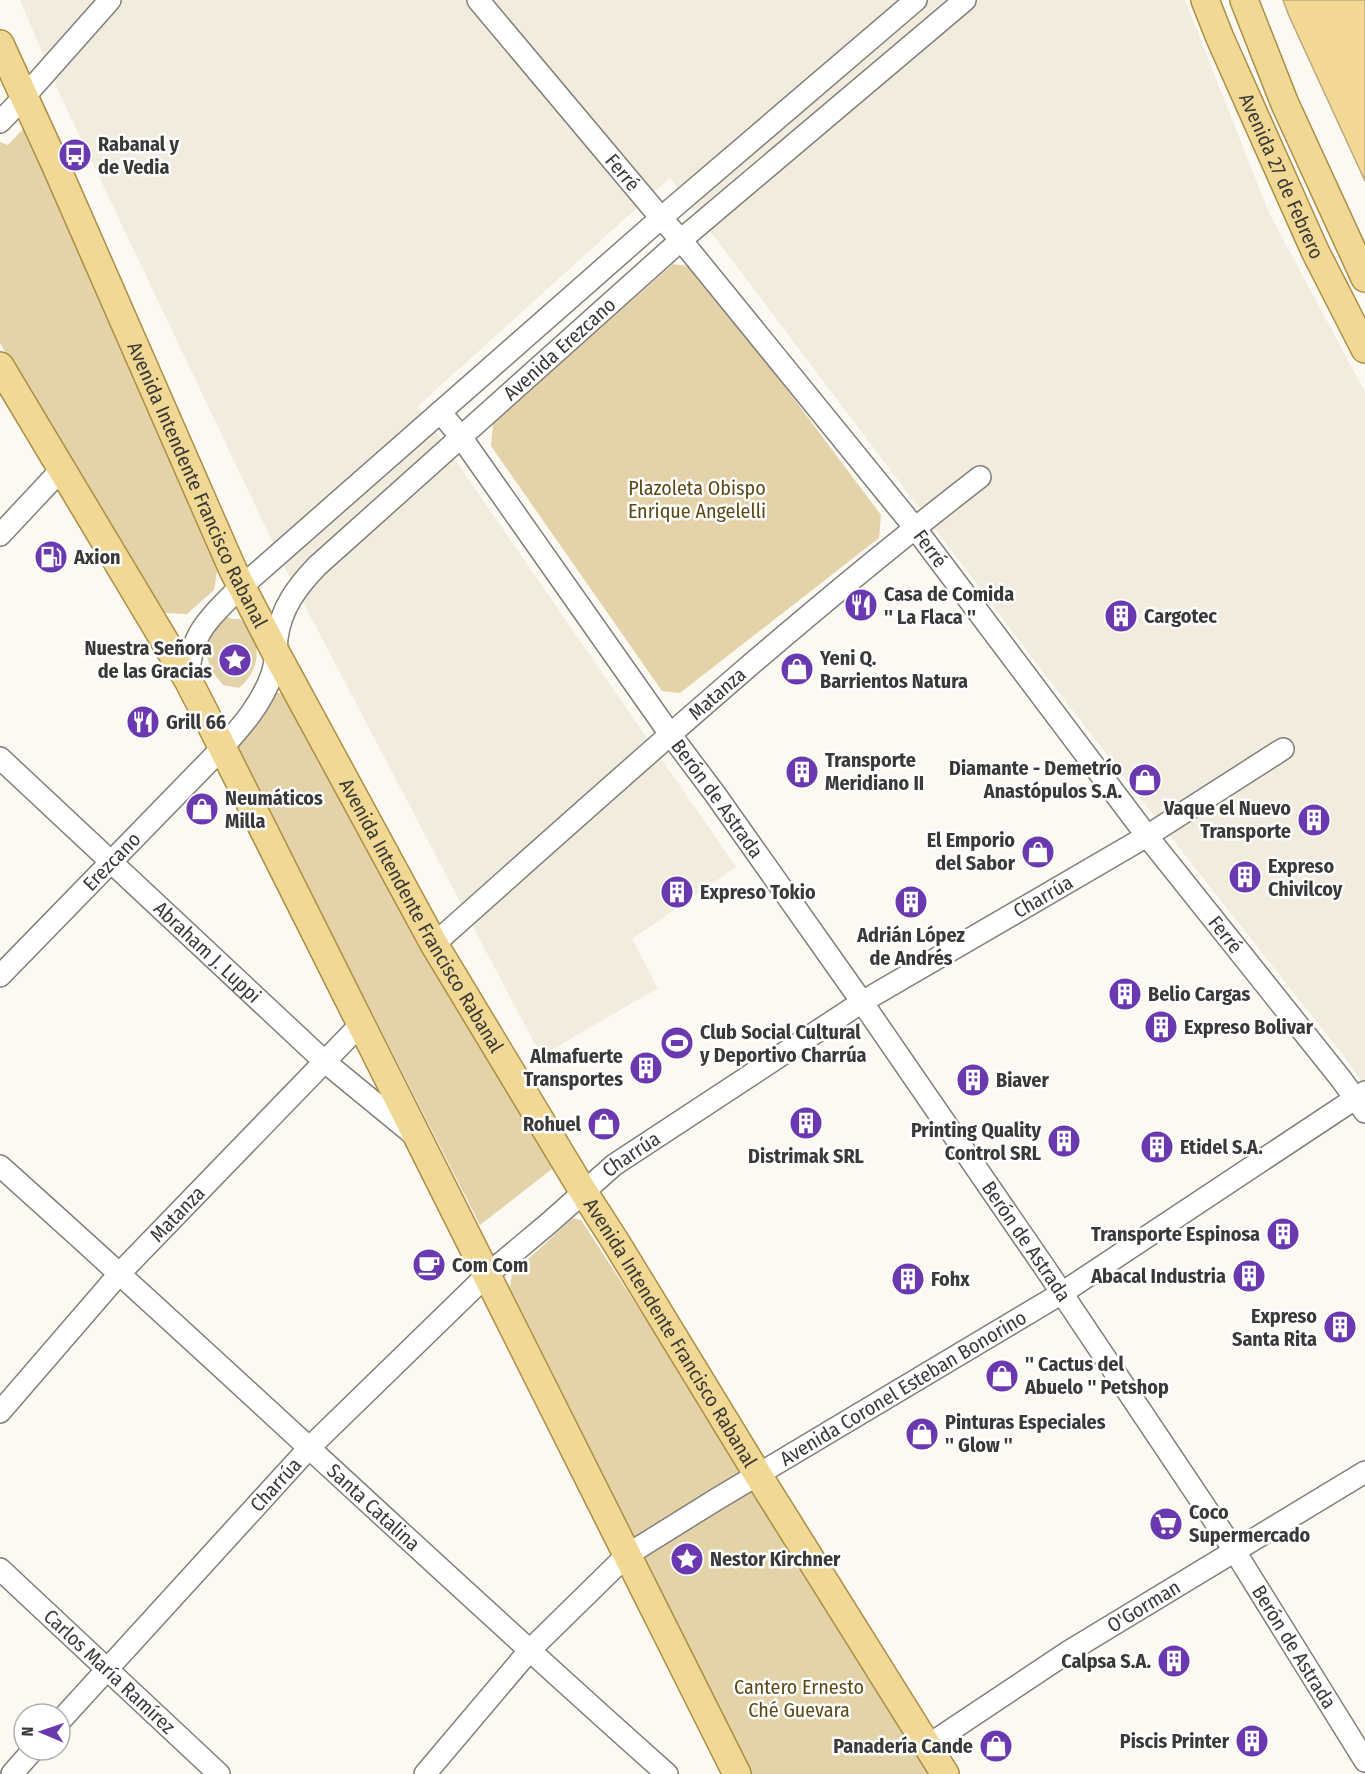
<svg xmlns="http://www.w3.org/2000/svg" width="1365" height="1774" font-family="'Fira Sans Condensed',sans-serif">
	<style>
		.built { fill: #f1ecde }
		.green { fill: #e4d2a8 }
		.water { fill: #f3d896; stroke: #bca87a; stroke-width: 1.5 }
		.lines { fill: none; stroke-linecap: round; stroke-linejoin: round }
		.minor-casing { stroke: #817f79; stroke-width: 24 }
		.major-casing { stroke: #ab8f45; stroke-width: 30 }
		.minor { stroke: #fff; stroke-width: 21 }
		.major { stroke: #f1d894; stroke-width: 27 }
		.labels { text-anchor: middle; stroke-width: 5; stroke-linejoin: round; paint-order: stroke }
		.poi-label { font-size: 20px; font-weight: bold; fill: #3a3937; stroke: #fff; text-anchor: start }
		.street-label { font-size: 20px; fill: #3a3937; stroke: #fff }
		.park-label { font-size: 20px; fill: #5c4916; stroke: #fff }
	</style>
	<rect width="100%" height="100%" fill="#fcf9f3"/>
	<path class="built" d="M20 0H1185L1269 213 1365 392V1086L1345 1058 1144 803 1021 643 670 178 418 406 736 867 632 939 658 988 541 1056 284 566 62 99Z"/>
	<path class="green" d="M23 129 219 559 214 590 187 614 162 613 53 435 0 343V142L8 145Z
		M673 264 695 267 881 515 879 538 680 693 662 691 491 446 493 423Z
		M227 617 232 619H240C263 639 262 668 239 688L223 685 211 670 205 650 208 633 216 623Z
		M272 693H282L552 1169 480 1225 237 747Z
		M573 1218 581 1220 753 1484 934 1774H752L510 1287 512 1274Z"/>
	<path class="water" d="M1283 0H1365V181L1289 16Z"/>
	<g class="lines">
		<g class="minor-casing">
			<g id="minor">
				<path id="s1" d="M478 0 661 218 681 240 915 528 1147 836 1341 1079 1365 1112"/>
				<path d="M0 122 24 97 110 0"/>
				<path id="s2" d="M440 412 461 437 670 734 715 794 862 1002 1045 1268 1234 1550 1365 1761"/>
				<path d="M0 535 61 470"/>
				<path d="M188 680C191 636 203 625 232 595L661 218 916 0"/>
				<path id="s3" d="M0 758 325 1062 414 1135"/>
				<path id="s4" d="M434 944C613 785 791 623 980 477"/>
				<path id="s5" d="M0 976 223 747C243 725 262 703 272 674 276 662 276 650 277 638 281 608 297 587 317 566L681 240 965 0"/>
				<path id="s6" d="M0 1166C224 1366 442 1574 667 1774"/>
				<path id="s7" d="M0 1412 120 1273 362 1023"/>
				<path id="s8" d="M0 1569 219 1774"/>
				<path id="s9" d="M60 1721 309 1448 488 1274 549 1223 614 1165 862 1002 1147 836 1283 749"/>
				<path id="s10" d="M927 1746 1068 1652 1365 1472"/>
				<path d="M12 1774 33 1750"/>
				<path id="s11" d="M425 1774 529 1651 627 1555 717 1499 1062 1293 1365 1092"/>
			</g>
		</g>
		<g class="major-casing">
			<g id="major">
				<path id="s12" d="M1205 0 1220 38 1315 251 1365 349"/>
				<path d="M1244 0 1285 104 1365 278"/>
				<path id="s13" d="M0 44 55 164 233 570 276 653 434 944 583 1191 617 1244 758 1475 945 1774"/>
				<path d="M0 366 188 680 206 715 737 1774"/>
			</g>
		</g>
		<use href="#minor" class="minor"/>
		<use href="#major" class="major"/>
	</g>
	<defs>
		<g id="bus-disc" transform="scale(1.725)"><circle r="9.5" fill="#6a39b0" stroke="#fff"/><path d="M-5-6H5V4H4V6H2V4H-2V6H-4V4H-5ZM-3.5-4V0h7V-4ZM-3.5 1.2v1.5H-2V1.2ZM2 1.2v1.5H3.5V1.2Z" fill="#fff"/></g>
		<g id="fuel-disc" transform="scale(1.725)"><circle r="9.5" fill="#6a39b0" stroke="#fff"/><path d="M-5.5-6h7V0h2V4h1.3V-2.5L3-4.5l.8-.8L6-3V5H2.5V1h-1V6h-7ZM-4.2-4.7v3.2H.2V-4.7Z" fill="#fff"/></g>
		<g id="restaurant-disc" transform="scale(1.725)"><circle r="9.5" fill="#6a39b0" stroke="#fff"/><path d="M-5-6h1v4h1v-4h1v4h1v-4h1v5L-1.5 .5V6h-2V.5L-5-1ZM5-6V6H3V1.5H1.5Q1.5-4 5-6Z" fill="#fff"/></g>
		<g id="building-disc" transform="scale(1.725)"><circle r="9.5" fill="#6a39b0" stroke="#fff"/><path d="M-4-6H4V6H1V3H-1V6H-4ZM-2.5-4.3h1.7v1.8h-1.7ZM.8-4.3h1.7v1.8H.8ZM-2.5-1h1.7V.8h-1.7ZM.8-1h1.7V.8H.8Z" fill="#fff"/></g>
		<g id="sight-disc" transform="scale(1.725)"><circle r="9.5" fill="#6a39b0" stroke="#fff"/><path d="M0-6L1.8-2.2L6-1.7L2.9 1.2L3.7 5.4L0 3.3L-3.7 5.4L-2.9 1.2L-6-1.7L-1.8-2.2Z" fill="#fff"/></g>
		<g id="shop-disc" transform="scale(1.725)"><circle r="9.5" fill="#6a39b0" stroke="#fff"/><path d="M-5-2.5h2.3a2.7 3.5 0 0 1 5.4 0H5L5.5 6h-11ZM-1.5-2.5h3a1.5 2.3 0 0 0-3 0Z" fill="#fff"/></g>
		<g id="stadium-disc" transform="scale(1.725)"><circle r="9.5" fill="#6a39b0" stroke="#fff"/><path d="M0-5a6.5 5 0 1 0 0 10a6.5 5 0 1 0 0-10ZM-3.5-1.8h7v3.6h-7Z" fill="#fff"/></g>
		<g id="cafe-disc" transform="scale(1.725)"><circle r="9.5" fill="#6a39b0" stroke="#fff"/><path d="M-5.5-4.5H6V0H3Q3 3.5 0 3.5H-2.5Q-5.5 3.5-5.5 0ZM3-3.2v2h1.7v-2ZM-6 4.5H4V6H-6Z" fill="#fff"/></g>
		<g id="supermarket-disc" transform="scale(1.725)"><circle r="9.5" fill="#6a39b0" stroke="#fff"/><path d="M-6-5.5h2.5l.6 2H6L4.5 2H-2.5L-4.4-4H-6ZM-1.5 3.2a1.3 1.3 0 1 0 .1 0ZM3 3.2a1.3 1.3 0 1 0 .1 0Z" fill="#fff"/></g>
	</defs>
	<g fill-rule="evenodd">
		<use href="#bus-disc" x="75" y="155"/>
		<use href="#fuel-disc" x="51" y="557"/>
		<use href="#restaurant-disc" x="861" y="605"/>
		<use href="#building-disc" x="1121" y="616"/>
		<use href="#sight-disc" x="235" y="660"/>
		<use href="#shop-disc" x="797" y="669"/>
		<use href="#restaurant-disc" x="143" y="722"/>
		<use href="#building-disc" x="802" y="772"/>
		<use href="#shop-disc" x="1145" y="780"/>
		<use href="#shop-disc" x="202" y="809"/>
		<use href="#building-disc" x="1314" y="820"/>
		<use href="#shop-disc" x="1038" y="852"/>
		<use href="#building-disc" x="1245" y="877"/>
		<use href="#building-disc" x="677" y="892"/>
		<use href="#building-disc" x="911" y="902"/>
		<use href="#building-disc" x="1125" y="994"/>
		<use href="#building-disc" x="1161" y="1027"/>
		<use href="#stadium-disc" x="677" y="1043"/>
		<use href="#building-disc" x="646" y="1068"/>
		<use href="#building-disc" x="973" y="1080"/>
		<use href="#building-disc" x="806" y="1123"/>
		<use href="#shop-disc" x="604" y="1124"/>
		<use href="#building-disc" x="1064" y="1141"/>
		<use href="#building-disc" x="1157" y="1147"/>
		<use href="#building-disc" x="1283" y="1234"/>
		<use href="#cafe-disc" x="429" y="1265"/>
		<use href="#building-disc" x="1249" y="1276"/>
		<use href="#building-disc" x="908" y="1279"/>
		<use href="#building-disc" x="1340" y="1327"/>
		<use href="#shop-disc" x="1002" y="1376"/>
		<use href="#shop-disc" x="922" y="1434"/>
		<use href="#supermarket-disc" x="1166" y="1524"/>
		<use href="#sight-disc" x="687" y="1559"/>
		<use href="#building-disc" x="1174" y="1661"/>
		<use href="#building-disc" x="1252" y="1741"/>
		<use href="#shop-disc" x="996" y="1746"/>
	</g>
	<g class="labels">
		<g class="poi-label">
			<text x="98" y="151">Rabanal y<tspan x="98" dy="23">de Vedia</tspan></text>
			<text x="74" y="564">Axion</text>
			<text x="884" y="601">Casa de Comida<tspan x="884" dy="23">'' La Flaca ''</tspan></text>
			<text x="1144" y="623">Cargotec</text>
			<text x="212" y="655" text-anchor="end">Nuestra Señora<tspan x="212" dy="23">de las Gracias</tspan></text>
			<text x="820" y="665">Yeni Q.<tspan x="820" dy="23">Barrientos Natura</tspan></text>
			<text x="166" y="729">Grill 66</text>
			<text x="825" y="767">Transporte<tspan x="825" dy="23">Meridiano II</tspan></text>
			<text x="1122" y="775" text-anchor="end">Diamante - Demetrío<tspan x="1122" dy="23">Anastópulos S.A.</tspan></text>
			<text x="225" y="805">Neumáticos<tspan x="225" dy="23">Milla</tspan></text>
			<text x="1291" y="815" text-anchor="end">Vaque el Nuevo<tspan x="1291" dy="23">Transporte</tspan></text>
			<text x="1015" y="847" text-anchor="end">El Emporio<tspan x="1015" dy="23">del Sabor</tspan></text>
			<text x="1268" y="873">Expreso<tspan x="1268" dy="23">Chivilcoy</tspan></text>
			<text x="700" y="899">Expreso Tokio</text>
			<text x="911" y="942" text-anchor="middle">Adrián López<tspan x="911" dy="23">de Andrés</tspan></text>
			<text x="1148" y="1001">Belio Cargas</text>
			<text x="1184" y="1034">Expreso Bolivar</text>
			<text x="700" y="1039">Club Social Cultural<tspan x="700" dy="23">y Deportivo Charrúa</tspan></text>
			<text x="623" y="1063" text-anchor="end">Almafuerte<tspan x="623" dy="23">Transportes</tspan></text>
			<text x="996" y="1087">Biaver</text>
			<text x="581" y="1131" text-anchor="end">Rohuel</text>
			<text x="1041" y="1137" text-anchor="end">Printing Quality<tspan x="1041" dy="23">Control SRL</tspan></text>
			<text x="1180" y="1154">Etidel S.A.</text>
			<text x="806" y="1163" text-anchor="middle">Distrimak SRL</text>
			<text x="1260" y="1241" text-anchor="end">Transporte Espinosa</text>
			<text x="452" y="1272">Com Com</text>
			<text x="1226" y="1283" text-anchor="end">Abacal Industria</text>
			<text x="931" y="1286">Fohx</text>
			<text x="1317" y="1323" text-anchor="end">Expreso<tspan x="1317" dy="23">Santa Rita</tspan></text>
			<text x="1025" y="1371">'' Cactus del<tspan x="1025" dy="23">Abuelo '' Petshop</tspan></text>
			<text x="945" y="1429">Pinturas Especiales<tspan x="945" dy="23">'' Glow ''</tspan></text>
			<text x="1189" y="1519">Coco<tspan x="1189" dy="23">Supermercado</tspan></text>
			<text x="710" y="1566">Nestor Kirchner</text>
			<text x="1151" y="1668" text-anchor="end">Calpsa S.A.</text>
			<text x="1229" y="1748" text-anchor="end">Piscis Printer</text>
			<text x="973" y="1753" text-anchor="end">Panadería Cande</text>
		</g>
		<g class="street-label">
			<text dy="7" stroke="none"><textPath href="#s1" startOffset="225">Ferré</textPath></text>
			<text dy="7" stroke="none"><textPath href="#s12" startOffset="192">Avenida 27 de Febrero</textPath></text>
			<text dy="7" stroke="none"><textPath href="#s5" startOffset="854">Avenida Erezcano</textPath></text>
			<text dy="7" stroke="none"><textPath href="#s13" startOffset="483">Avenida Intendente Francisco Rabanal</textPath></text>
			<text dy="7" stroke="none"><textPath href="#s1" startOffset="711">Ferré</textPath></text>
			<text dy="7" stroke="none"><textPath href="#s4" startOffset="378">Matanza</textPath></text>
			<text dy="7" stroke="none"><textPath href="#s2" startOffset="476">Berón de Astrada</textPath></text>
			<text dy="7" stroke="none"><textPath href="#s5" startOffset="160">Erezcano</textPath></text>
			<text dy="7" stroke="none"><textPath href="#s9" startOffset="1292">Charrúa</textPath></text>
			<text dy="7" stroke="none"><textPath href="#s13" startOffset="969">Avenida Intendente Francisco Rabanal</textPath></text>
			<text dy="7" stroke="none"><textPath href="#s1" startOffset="1197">Ferré</textPath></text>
			<text dy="7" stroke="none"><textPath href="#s3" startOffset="284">Abraham J. Luppi</textPath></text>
			<text dy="7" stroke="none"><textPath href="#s9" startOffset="806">Charrúa</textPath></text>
			<text dy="7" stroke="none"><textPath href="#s7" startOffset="266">Matanza</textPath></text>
			<text dy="7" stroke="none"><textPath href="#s2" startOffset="1016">Berón de Astrada</textPath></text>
			<text dy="7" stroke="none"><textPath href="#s13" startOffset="1455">Avenida Intendente Francisco Rabanal</textPath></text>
			<text dy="7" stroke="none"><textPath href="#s11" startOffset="621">Avenida Coronel Esteban Bonorino</textPath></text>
			<text dy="7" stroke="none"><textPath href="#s9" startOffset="320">Charrúa</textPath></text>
			<text dy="7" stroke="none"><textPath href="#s6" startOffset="506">Santa Catalina</textPath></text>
			<text dy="7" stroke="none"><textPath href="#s10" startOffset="258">O'Gorman</textPath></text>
			<text dy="7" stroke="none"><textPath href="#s2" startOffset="1502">Berón de Astrada</textPath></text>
			<text dy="7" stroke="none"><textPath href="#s8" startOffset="150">Carlos María Ramírez</textPath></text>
		</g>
		<g class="park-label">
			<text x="697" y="495">Plazoleta Obispo<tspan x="697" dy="23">Enrique Angelelli</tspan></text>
			<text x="799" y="1694">Cantero Ernesto<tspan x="799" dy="23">Ché Guevara</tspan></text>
		</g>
	</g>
	<g transform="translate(42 1732) rotate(272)"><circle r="28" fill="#ffffff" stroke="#b0b0af" stroke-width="1.5"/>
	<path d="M0-4.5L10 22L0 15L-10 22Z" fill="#6a39b0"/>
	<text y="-9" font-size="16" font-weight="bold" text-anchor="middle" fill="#3a3937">N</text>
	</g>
</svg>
